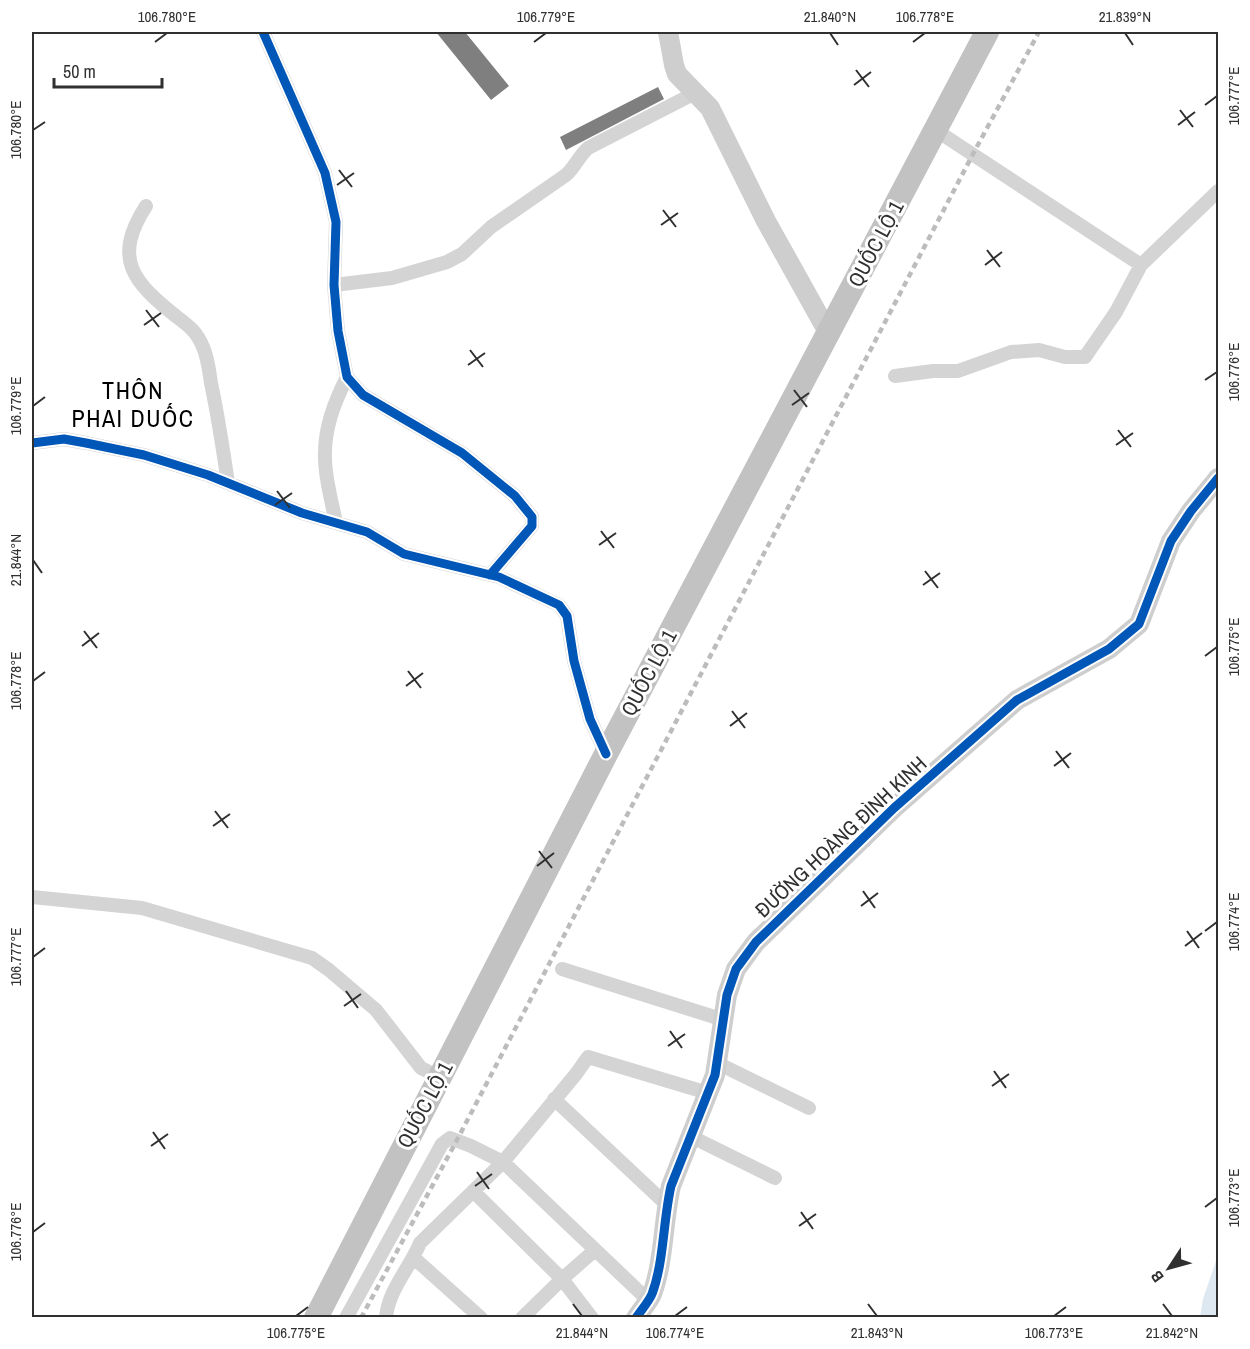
<svg xmlns="http://www.w3.org/2000/svg" width="1250" height="1349" font-family="'Archivo Narrow',sans-serif">
	<style>
		.water { fill: #dde8f0 }
		.building { fill: #7f7f7f }
		.lines { fill: none; stroke-linecap: round; stroke-linejoin: round }
		.street { stroke: #d4d4d4; stroke-width: 14 }
		.secondary { stroke: #cecece; stroke-width: 20 }
		.highway { stroke: #c2c2c2; stroke-width: 24 }
		.rail { stroke: #bcbcbc; stroke-width: 4.5; stroke-dasharray: 6 4.5; stroke-linecap: butt }
		.cycleway-casing { stroke: #fff; stroke-width: 13 }
		.cycleway { stroke: #0057b8; stroke-width: 9 }
		.ticks { fill: none; stroke: #303030; stroke-width: 2 }
		.labels { text-anchor: middle; stroke-width: 6; stroke-linejoin: round; paint-order: stroke }
		.street-label { font-size: 21px; fill: #303030; stroke: #fff }
		.quarter-label { font-size: 24px; letter-spacing: 1.5px; fill: #000; stroke: #fff }
		.neatline { fill: none; stroke: #303030; stroke-width: 2 }
		.ticks-label { font-size: 15px; text-anchor: middle; fill: #303030 }
	</style>
	<rect width="100%" height="100%" fill="#fff"/>
	<path class="water" d="M1218 1255V1317H1200L1203 1299Z"/>
	<path class="building" d="M436 32H465L509 86 491 100Z
		M658 87 664 99 566 150 560 137Z"/>
	<g class="lines">
		<path class="street" d="M263 32 325 173 336 222 334 285 338 331 347 377 363 395 462 453 515 496 532 517V526L490 575
			M934 129 1141 265
			M146 206C112 259 133 282 177 317 189 326 197 332 203 347 208 358 209 371 211 383 218 416 223 449 228 483
			M334 285 392 278 447 262 462 254 491 227 566 175C575 167 579 156 588 148L697 92
			M895 376 933 371H958L1011 352 1039 350 1065 357H1085L1116 312 1141 265 1218 191
			M32 443 64 439 86 443 144 455 208 475 302 513 367 532 404 554 499 577 559 605 567 616 574 661 590 719 606 754
			M336 523C332 502 325 479 325 458 324 429 334 403 347 377
			M32 897 142 908 312 958 329 970 376 1010 421 1068 439 1077
			M562 969 724 1020
			M717 1063 809 1108
			M554 1099 667 1205
			M690 1136 775 1178
			M473 1191 562 1279 592 1318
			M414 1258 481 1318
			M346 1318 442 1144 450 1138 471 1146 503 1162 649 1301
			M386 1318C388 1290 410 1268 420 1243L503 1162 576 1074 588 1057 708 1093
			M522 1318 562 1279 595 1250"/>
		<path class="secondary" d="M668 32 674 65 677 74 710 108 766 221 829 334
			M636 1318C641 1310 648 1303 652 1294 664 1262 663 1221 671 1186L715 1075 727 995 736 969 756 942 894 808 1017 700 1109 649 1139 624 1171 541 1191 511 1218 478"/>
		<path class="highway" d="M316 1318 606 754 987 32"/>
		<path class="rail" d="M361 1318 457 1140 973 154 1039 32"/>
		<g class="cycleway-casing">
			<path id="cycleway" d="M263 32 325 173 336 222 334 285 338 331 347 377 363 395 462 453 515 496 532 517V526L490 575
				M32 443 64 439 86 443 144 455 208 475 302 513 367 532 404 554 499 577 559 605 567 616 574 661 590 719 606 754
				M636 1318C641 1310 648 1303 652 1294 664 1262 663 1221 671 1186L715 1075 727 995 736 969 756 942 894 808 1017 700 1109 649 1139 624 1171 541 1191 511 1218 478"/>
		</g>
		<use href="#cycleway" class="cycleway"/>
	</g>
	<path class="ticks" d="M830 33 838 45M1125 33 1133 45M155 42 167 33M534 42 546 33M913 42 925 33M856 70 869 87M854 85 871 72M1205 105 1217 96M1180 110 1193 127M1178 125 1195 112M33 130 45 122M339 170 352 187M337 185 354 173M663 210 676 227M661 225 678 213M987 250 1000 267M985 265 1002 252M146 310 159 327M144 325 161 313M470 350 483 367M468 365 485 353M1205 380 1217 372M794 390 807 407M792 405 809 393M33 406 45 397M1118 430 1131 447M1116 445 1133 433M277 491 290 508M275 505 292 493M601 531 614 548M599 545 616 533M33 560 42 573M925 571 938 588M923 585 940 573M84 631 97 648M82 646 99 633M1205 656 1217 647M408 671 421 688M33 681 45 672M406 686 423 673M732 711 745 728M730 726 747 713M1056 751 1069 768M1054 766 1071 753M215 811 228 828M213 826 230 814M539 851 552 868M537 866 554 853M863 891 875 908M861 906 878 893M1187 931 1199 948M1205 931 1217 922M1185 946 1202 933M33 957 45 948M346 991 358 1008M344 1006 361 994M670 1031 682 1048M668 1046 685 1034M994 1071 1006 1088M992 1086 1009 1074M153 1132 165 1149M151 1146 168 1134M477 1172 489 1189M475 1186 492 1174M1205 1207 1217 1198M801 1212 813 1229M799 1226 816 1214M33 1232 45 1223M573 1304 582 1316M868 1304 877 1316M1163 1304 1172 1316M296 1316 308 1307M675 1316 687 1307M1054 1316 1066 1307"/>
	<g class="labels">
		<g class="street-label">
			<text transform="translate(876 244) rotate(-62)" y="7">QUỐC LỘ 1</text>
			<text transform="translate(649 673) rotate(-62)" y="7">QUỐC LỘ 1</text>
			<text transform="translate(841 837) rotate(-43)" y="7">ĐƯỜNG HOÀNG ĐÌNH KINH</text>
			<text transform="translate(425 1105) rotate(-62)" y="7">QUỐC LỘ 1</text>
		</g>
		<g class="quarter-label">
			<text x="133" y="399">THÔN<tspan x="133" dy="28">PHAI DUỐC</tspan></text>
		</g>
	</g>
	<rect width="1250" height="1349" fill="none" stroke="#ffffff" stroke-width="66"/>
	<g transform="translate(1169 1268) rotate(234)" stroke="#ffffff" stroke-width="4.5" paint-order="stroke">
	<path d="M0-4.5L10 22L0 15L-10 22Z" fill="#303030"/>
	<text y="-9" font-size="16" font-weight="bold" text-anchor="middle" fill="#303030">B</text>
	</g>
	<path d="M54 78v9h108v-9" fill="none" stroke="#303030" stroke-width="3"/>
	<text x="63" y="78" font-size="18" fill="#303030" stroke="#ffffff" stroke-width="4.5" paint-order="stroke">50 m</text>
	<rect x="33" y="33" width="1184" height="1283" class="neatline"/>
	<g class="ticks-label">
		<text x="167" y="22">106.780°E</text>
		<text x="546" y="22">106.779°E</text>
		<text x="830" y="22">21.840°N</text>
		<text x="925" y="22">106.778°E</text>
		<text x="1125" y="22">21.839°N</text>
		<text transform="translate(1234 96) rotate(-90)" y="5">106.777°E</text>
		<text transform="translate(16 130) rotate(-90)" y="5">106.780°E</text>
		<text transform="translate(1234 372) rotate(-90)" y="5">106.776°E</text>
		<text transform="translate(16 406) rotate(-90)" y="5">106.779°E</text>
		<text transform="translate(16 560) rotate(-90)" y="5">21.844°N</text>
		<text transform="translate(1234 647) rotate(-90)" y="5">106.775°E</text>
		<text transform="translate(16 681) rotate(-90)" y="5">106.778°E</text>
		<text transform="translate(1234 922) rotate(-90)" y="5">106.774°E</text>
		<text transform="translate(16 957) rotate(-90)" y="5">106.777°E</text>
		<text transform="translate(1234 1198) rotate(-90)" y="5">106.773°E</text>
		<text transform="translate(16 1232) rotate(-90)" y="5">106.776°E</text>
		<text x="296" y="1338">106.775°E</text>
		<text x="582" y="1338">21.844°N</text>
		<text x="675" y="1338">106.774°E</text>
		<text x="877" y="1338">21.843°N</text>
		<text x="1054" y="1338">106.773°E</text>
		<text x="1172" y="1338">21.842°N</text>
	</g>
</svg>
